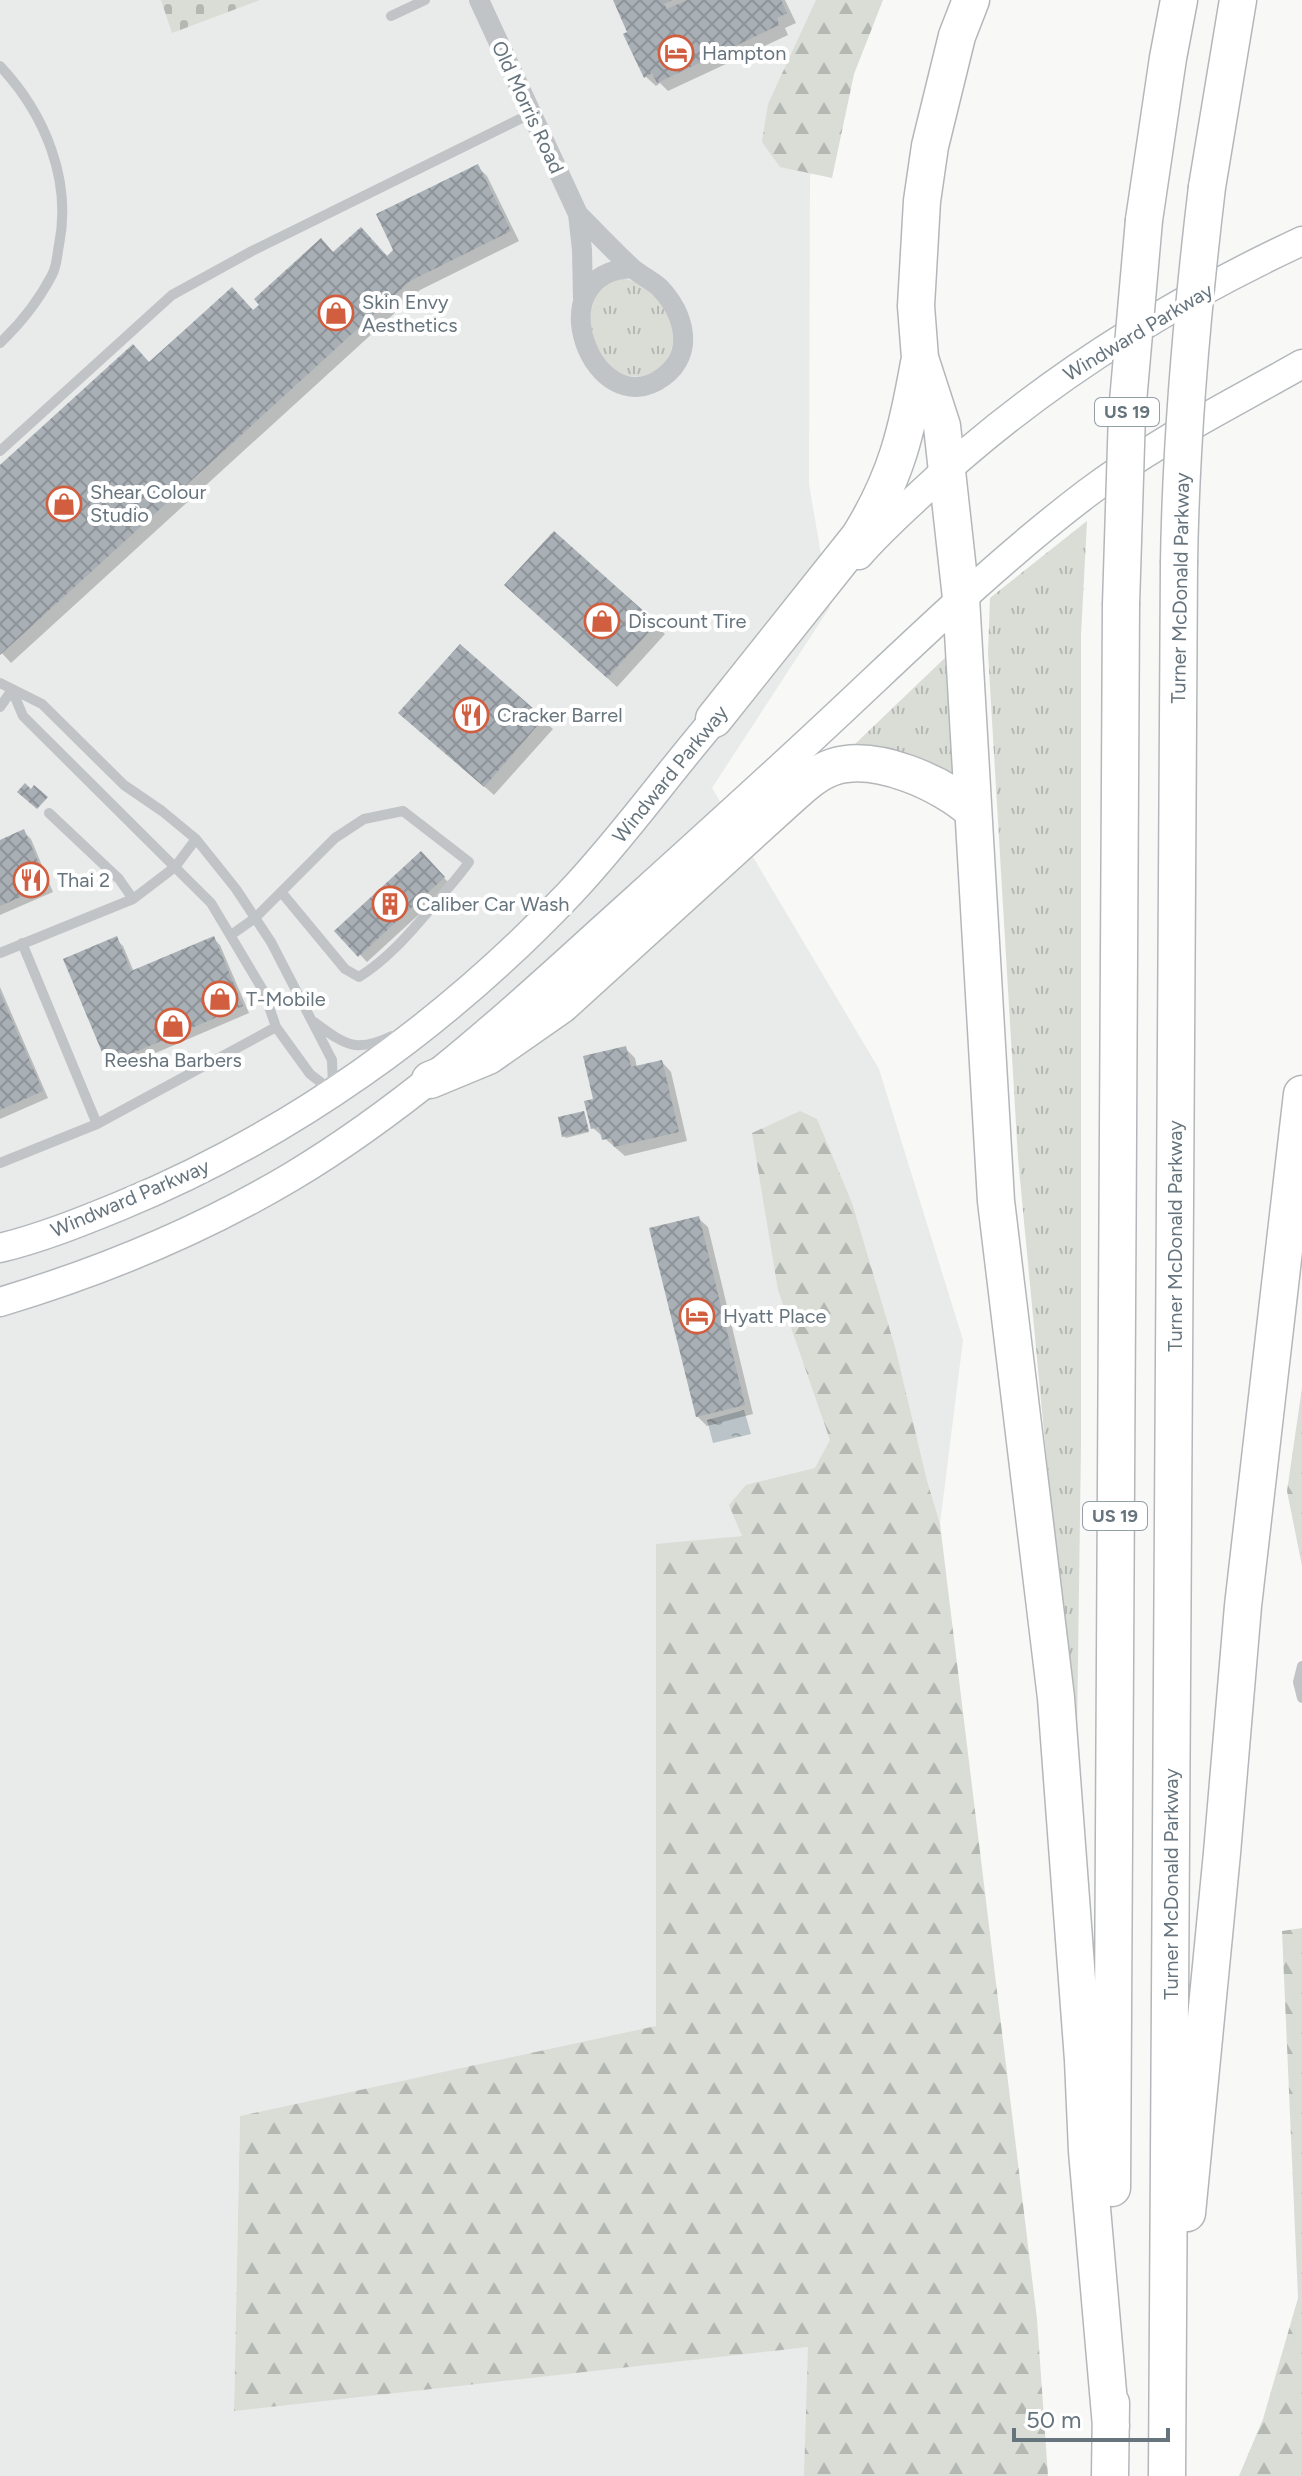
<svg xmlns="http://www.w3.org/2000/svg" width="1302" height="2476" font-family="Figtree,sans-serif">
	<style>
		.built { fill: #e9eaea }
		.grass { fill: url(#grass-tufts) }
		.forest { fill: url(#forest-firs) }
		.cemetery { fill: url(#cemetery-stones) }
		.water { fill: url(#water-ripples) }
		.shadow { fill: #0003 }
		.building { fill: url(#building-cross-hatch) }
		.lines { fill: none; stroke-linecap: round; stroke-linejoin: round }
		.secondary-casing { stroke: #b3b8bc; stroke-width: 31 }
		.motorway-casing { stroke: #b4b7ba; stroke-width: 39 }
		.service { stroke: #c0c4c7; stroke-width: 10 }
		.minor { stroke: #c0c4c7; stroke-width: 20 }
		.secondary { stroke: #fff; stroke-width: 28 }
		.motorway { stroke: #fff; stroke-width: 36 }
		.motorway-bridge-casing { stroke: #b4b7ba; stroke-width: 39; stroke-linecap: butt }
		.motorway-bridge { stroke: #fff; stroke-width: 36 }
		.labels { text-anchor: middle; stroke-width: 8; stroke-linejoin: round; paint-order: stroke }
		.shield { fill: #fff; stroke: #949ea5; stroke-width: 2 }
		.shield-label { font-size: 18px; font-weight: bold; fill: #66747e }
		.poi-label { font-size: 20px; fill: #66747e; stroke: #fff; text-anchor: start }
		.street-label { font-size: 20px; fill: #66747e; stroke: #fff }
	</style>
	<defs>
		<pattern id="grass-tufts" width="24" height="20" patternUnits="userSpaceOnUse" patternTransform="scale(2)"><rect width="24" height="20" fill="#d9ddd6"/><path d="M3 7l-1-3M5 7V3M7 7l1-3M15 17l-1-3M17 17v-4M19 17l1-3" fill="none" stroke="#b4b8b3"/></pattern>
		<pattern id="forest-firs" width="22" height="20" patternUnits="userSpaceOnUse" patternTransform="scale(2)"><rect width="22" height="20" fill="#d9ddd6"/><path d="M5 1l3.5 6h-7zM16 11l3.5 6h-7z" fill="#b4b8b3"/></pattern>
		<pattern id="cemetery-stones" width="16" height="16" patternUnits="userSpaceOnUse" patternTransform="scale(2)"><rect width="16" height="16" fill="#d9ddd6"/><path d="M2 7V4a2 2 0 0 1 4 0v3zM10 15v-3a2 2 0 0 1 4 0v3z" fill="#b4b8b3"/></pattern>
		<pattern id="water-ripples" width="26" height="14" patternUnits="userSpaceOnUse" patternTransform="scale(2)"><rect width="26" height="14" fill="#bac4c8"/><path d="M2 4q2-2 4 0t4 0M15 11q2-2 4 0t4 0" fill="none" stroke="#9ba4a8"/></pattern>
		<pattern id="building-cross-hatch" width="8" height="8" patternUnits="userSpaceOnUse" patternTransform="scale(2)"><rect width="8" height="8" fill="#a8afb5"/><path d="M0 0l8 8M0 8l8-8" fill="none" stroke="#8d9398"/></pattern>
	</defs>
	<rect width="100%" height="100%" fill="#f8f8f6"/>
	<path class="built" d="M0 0H852L810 177 809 484 830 607 712 788 879 1069 963 1340 940 1524 742 1536 657 1545 656 2027 240 2116 234 2410 808 2347 1003 2476H0Z"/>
	<path class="grass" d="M623 278C642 282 655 295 665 311 696 362 630 405 600 353 595 343 589 331 590 318 591 309 595 298 598 288Z
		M1087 521 1081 635V1444L1077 1732 1072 1728 1018 1158 988 653 990 598Z
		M950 653 958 779 851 751 854 745Z"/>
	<path class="forest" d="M816 0H883L854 74 832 178 780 167 762 142 768 104Z
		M800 1111 817 1119 852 1203 895 1347 927 1481 940 1524 1037 2319 1048 2476H804L808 2347 234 2411 240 2116 656 2026V1544L742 1536 729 1505 746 1485 815 1468 830 1440 778 1290 752 1133Z
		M1302 1388V1566L1287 1491Z
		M1302 1928V2476H1239L1263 2419 1298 2298 1282 1931Z"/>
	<path class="cemetery" d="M161 0H260L172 33Z"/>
	<path class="water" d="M744 1410 751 1434 713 1443 707 1420Z"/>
	<path class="shadow" d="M615 0H785L796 23 785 28 788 35 668 91 660 83 656 86 646 77 625 35 630 33Z
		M477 166 487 176 519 241 420 290 11 663 0 651V468L150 364 254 312 334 254 387 258Z
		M517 595 655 625 665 634 617 687Z
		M460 647 553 729 494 795 411 722Z
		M24 832 31 839 53 892 0 915V842Z
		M421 854 451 885 367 962 337 931Z
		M213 938 220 945 249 1013 116 1070 109 1063 116 939 123 946 134 972Z
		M0 987 48 1098 0 1119Z
		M625 1048 635 1058 637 1068 662 1062 671 1072 687 1141 625 1156 593 1128 595 1101Z
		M585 1115 589 1132 566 1138 564 1136Z
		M698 1218 708 1227 753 1414 707 1426 697 1416Z"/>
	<path class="building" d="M613 0H672L664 4 667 9 687 0H781L787 13 777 18 779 25 657 83 652 73 644 78 623 34 627 32Z
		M478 164 511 231 410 281 0 655V465L133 344 149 362 232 287 253 310 259 305 254 299 321 238 333 252 361 227 387 256 393 250 376 214Z
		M554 531 657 623 607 678 504 585Z
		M460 644 544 718 484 787 398 713Z
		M25 783 31 789 34 785 48 797 37 809 17 792Z
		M24 829 48 885 0 906V840Z
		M421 851 445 877 358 957 334 931Z
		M117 936 131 971 214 936 243 1006 107 1064 63 959Z
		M0 993 43 1091 0 1110Z
		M626 1046 631 1067 662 1060 679 1132 614 1147 611 1138 602 1140 599 1127 591 1129 584 1101 593 1099 583 1056Z
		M584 1111 589 1131 562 1137 558 1117Z
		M699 1216 745 1405 696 1417 649 1228Z"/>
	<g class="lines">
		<g class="secondary-casing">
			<path id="secondary" d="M859 555C876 535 896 517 915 499 1028 391 1160 307 1302 241
				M0 1248C41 1238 81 1222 120 1206 290 1136 444 1026 570 893 626 834 672 767 726 706
				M0 1302C100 1272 200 1231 291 1177 398 1113 493 1029 584 946 669 869 754 793 837 715 918 639 998 561 1086 494 1153 443 1230 405 1302 364"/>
		</g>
		<g class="motorway-casing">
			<path id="motorway" d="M971 0 957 36 930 146 922 201 916 306 920 358 942 426 961 598 996 1201 1056 1698 1083 2060 1087 2151 1111 2426
				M1207 187 1238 0
				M1144 220 1168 58 1179 0
				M714 719 859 537C896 478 907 431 919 363
				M430 1080 488 1056 561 1005 782 804C797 791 814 773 833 767 875 753 942 783 973 811
				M1112 2188 1121 605
				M1187 2213 1222 1853 1243 1606 1302 1094
				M1110 2476 1111 2403
				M1167 2476 1179 563"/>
		</g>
		<path class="service" d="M391 16 425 0
			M0 66C45 114 72 180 59 245 57 255 57 266 52 275 39 300 20 324 0 343
			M0 451 172 295 252 251 532 113
			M0 683 42 704 124 785 162 811 196 839 236 889 271 942 332 1060 333 1086
			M12 690 23 716 211 903 264 992 276 1027 310 1074 331 1090
			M0 707 12 690
			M49 813 119 879 133 899
			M231 935 255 918 335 838 364 819 403 811 469 862C458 878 445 891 433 906 411 932 388 959 359 977L345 969 282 893
			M22 943 97 1124
			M0 953 133 899 175 867 196 839
			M314 1022C344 1044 355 1054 392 1036
			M0 1163 97 1124 276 1027
			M1302 1666 1298 1682 1302 1698"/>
		<path class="minor" d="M479 0 578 214 582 250 583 298
			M578 214C595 231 612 249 630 266 638 274 650 279 659 287 684 313 696 353 663 377 595 427 534 273 632 268"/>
		<use href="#secondary" class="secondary"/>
		<use href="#motorway" class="motorway"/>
		<g class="motorway-bridge-casing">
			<path id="motorway-bridge" d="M1179 563C1181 437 1192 312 1207 187
				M1121 605 1127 413 1144 220"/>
		</g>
		<use href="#motorway-bridge" class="motorway-bridge"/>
	</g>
	<defs>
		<g id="hotel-ring" transform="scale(1.8)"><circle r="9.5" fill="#fff" stroke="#d05e3f" stroke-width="1.5"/><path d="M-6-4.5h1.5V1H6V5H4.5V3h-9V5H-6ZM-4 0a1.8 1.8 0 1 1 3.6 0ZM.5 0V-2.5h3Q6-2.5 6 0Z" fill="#d05e3f"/></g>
		<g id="shop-ring" transform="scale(1.8)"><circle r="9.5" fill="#fff" stroke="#d05e3f" stroke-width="1.5"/><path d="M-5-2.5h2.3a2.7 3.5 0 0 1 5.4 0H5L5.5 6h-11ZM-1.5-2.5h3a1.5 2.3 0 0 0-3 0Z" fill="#d05e3f"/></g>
		<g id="restaurant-ring" transform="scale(1.8)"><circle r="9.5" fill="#fff" stroke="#d05e3f" stroke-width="1.5"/><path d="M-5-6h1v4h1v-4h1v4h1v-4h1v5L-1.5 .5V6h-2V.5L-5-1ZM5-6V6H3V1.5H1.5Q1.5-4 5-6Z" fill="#d05e3f"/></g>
		<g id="building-ring" transform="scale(1.8)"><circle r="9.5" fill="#fff" stroke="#d05e3f" stroke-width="1.5"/><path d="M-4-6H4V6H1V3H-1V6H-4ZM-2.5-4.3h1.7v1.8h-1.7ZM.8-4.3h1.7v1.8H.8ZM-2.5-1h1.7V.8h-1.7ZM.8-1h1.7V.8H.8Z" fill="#d05e3f"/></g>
	</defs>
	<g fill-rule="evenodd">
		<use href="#hotel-ring" x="676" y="53"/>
		<use href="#shop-ring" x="336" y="313"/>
		<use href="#shop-ring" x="64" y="504"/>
		<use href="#shop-ring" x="602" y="621"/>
		<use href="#restaurant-ring" x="471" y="715"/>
		<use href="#restaurant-ring" x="31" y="880"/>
		<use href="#building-ring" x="390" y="904"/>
		<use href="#shop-ring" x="220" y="999"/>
		<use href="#shop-ring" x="173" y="1026"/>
		<use href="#hotel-ring" x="697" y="1316"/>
	</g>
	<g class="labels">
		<g class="shield">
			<rect x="1095" y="398" width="64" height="28" rx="6"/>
			<rect x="1083" y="1502" width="64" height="28" rx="6"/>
		</g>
		<g class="shield-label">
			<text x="1127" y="418">US 19</text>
			<text x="1115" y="1522">US 19</text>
		</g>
		<g class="poi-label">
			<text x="702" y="60">Hampton</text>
			<text x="362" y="309">Skin Envy<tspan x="362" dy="23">Aesthetics</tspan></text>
			<text x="90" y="499">Shear Colour<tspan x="90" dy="23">Studio</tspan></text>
			<text x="628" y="628">Discount Tire</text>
			<text x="497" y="722">Cracker Barrel</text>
			<text x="57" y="887">Thai 2</text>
			<text x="416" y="911">Caliber Car Wash</text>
			<text x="246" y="1006">T-Mobile</text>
			<text x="173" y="1067" text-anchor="middle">Reesha Barbers</text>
			<text x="723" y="1323">Hyatt Place</text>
		</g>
		<g class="street-label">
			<text transform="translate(528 107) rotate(65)" y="7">Old Morris Road</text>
			<text transform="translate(1138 332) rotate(-31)" y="7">Windward Parkway</text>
			<text transform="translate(1180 588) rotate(-89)" y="7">Turner McDonald Parkway</text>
			<text transform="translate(670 774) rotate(-51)" y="7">Windward Parkway</text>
			<text transform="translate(130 1198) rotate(-23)" y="7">Windward Parkway</text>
			<text transform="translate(1175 1236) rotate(-90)" y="7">Turner McDonald Parkway</text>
			<text transform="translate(1171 1884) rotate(-90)" y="7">Turner McDonald Parkway</text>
		</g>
	</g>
	<path d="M1014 2428v12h154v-12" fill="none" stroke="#66747e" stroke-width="4"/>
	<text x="1026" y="2428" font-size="24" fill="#66747e" stroke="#ffffff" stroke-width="6" paint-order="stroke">50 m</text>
</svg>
